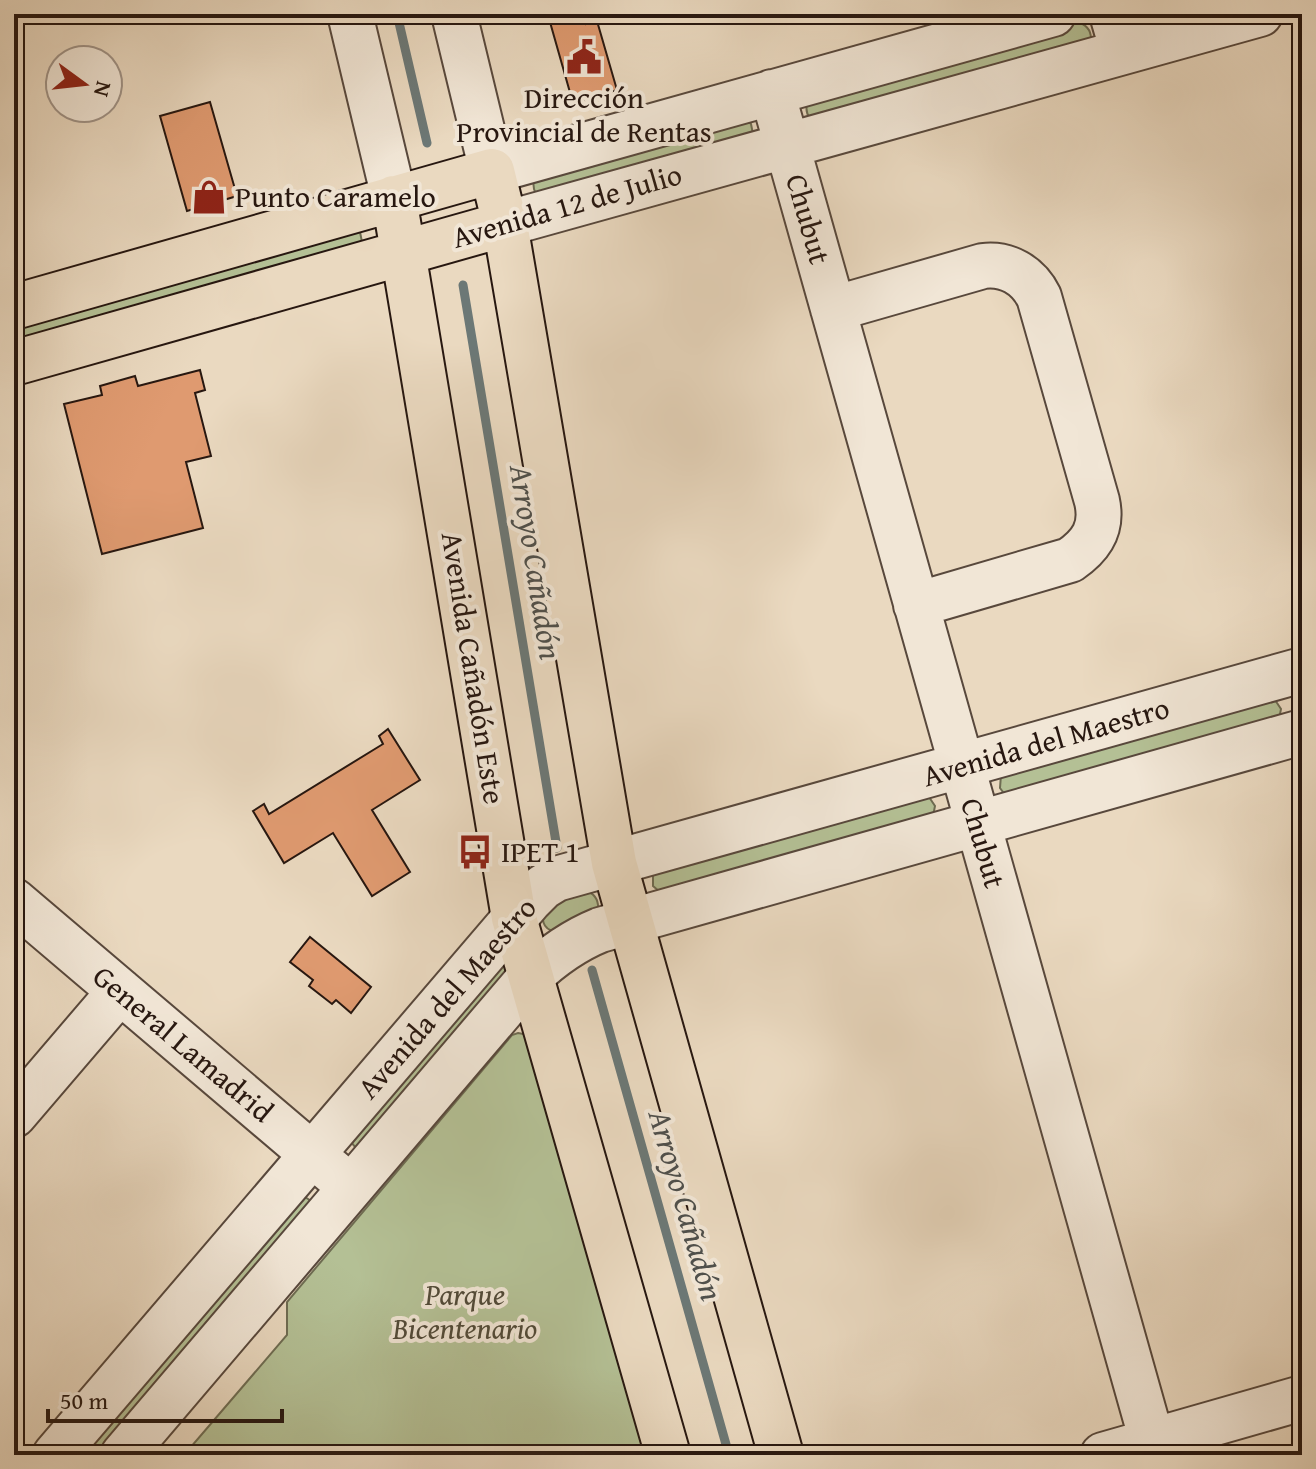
<svg xmlns="http://www.w3.org/2000/svg" width="1316" height="1469" font-family="'Gentium Book Plus',serif">
	<style>
		.green { fill: #b4c095; stroke: #6e6c52; stroke-width: 2 }
		.lines { fill: none; stroke-linecap: round; stroke-linejoin: round }
		.stream { stroke: #6c7876; stroke-width: 9 }
		.building { fill: #df9a70; stroke: #271710; stroke-width: 2 }
		.minor-casing { stroke: #58483c; stroke-width: 48 }
		.major-casing { stroke: #271710; stroke-width: 48 }
		.minor { stroke: #f1e6d6; stroke-width: 44 }
		.major { stroke: #ead9c0; stroke-width: 44 }
		.labels { text-anchor: middle; stroke-width: 8; stroke-linejoin: round; paint-order: stroke }
		.poi-label { font-size: 30px; fill: #271710; stroke: #f1e6d6; text-anchor: start }
		.street-label { font-size: 30px; fill: #271710; stroke: #f1e6d6 }
		.park-label { font-size: 30px; font-style: italic; fill: #514a38; stroke: #f1e6d6 }
		.water-label { font-size: 32px; font-style: italic; fill: #4f504c; stroke: #f1e6d6 }
	</style>
	<rect width="100%" height="100%" fill="#ead9c0"/>
	<filter id="stains"><feTurbulence type="fractalNoise" baseFrequency=".0025" numOctaves="4"/><feColorMatrix values="0 0 0 0 .2 0 0 0 0 .09 0 0 0 0 .02 0 0 0 .5 -.17"/></filter>
	<radialGradient id="worn" r=".72"><stop offset=".6" stop-color="#630" stop-opacity="0"/><stop offset="1" stop-color="#630" stop-opacity=".3"/></radialGradient>
	<path class="green" d="M1076 22C1086 24 1091 29 1091 39L810 119C806 113 805 108 808 101Z
		M747 120 751 124 753 134 536 194 534 189 533 180Z
		M356 228 360 232 362 242 14 351V320Z
		M1275 700 1281 709 1279 719 1006 796 1000 788 1001 775Z
		M929 797 935 806 933 816 660 892 653 886V876L654 872Z
		M586 891C596 894 599 901 598 911L556 932C541 929 541 918 546 907Z
		M497 958 513 969 356 1148 350 1141Z
		M518 1033 529 1035 655 1455H184L287 1335V1302L512 1035Z
		M302 1195 311 1201 110 1455H71Z"/>
	<g class="lines">
		<path class="stream" d="M397 14 427 143
			M463 285 557 848
			M592 970 729 1455"/>
	</g>
	<path class="building" d="M554 14H583L586 24 597 21 617 90 573 103 548 15Z
		M210 102 237 196 187 211 160 116Z
		M200 370 205 390 195 393 211 456 186 462 203 528 102 554 64 404 102 395 100 386 135 376 138 386Z
		M388 729 420 780 372 810 410 872 372 896 333 833 284 863 253 811 264 804 269 814 383 744 379 736Z
		M310 937 371 987 351 1013 336 1000 332 1004 309 986 313 980 290 962Z"/>
	<g class="lines">
		<g class="minor-casing">
			<path id="minor" d="M350 14 394 198
				M454 14 492 171 1053 14
				M1112 14 1123 52
				M772 92 1156 1455
				M505 224 1260 14
				M833 309 983 266C1007 263 1028 275 1039 297L1097 501C1103 528 1092 545 1070 560L916 605
				M14 901 334 1173
				M14 1115 120 991
				M55 1455 530 900 543 887 556 879 1302 670
				M123 1455 531 976C552 956 573 941 600 930L1302 732
				M1103 1455 1302 1398"/>
		</g>
		<g class="major-casing">
			<path id="major" d="M394 198 514 918 668 1455
				M14 307 492 171 505 224 614 863 781 1455
				M14 363 505 224"/>
		</g>
		<use href="#minor" class="minor"/>
		<use href="#major" class="major"/>
	</g>
	<defs>
		<g id="civic-bare" transform="scale(2.76)"><path d="M-.6-6.5H3V-4.5H.6V-3L4-1V1h2V6H-6V1h2V-1L-.6-3ZM-1.2 2.5V6h2.4V2.5Z" fill="#8f2418" stroke="#f1e6d6" stroke-width="2.5" paint-order="stroke"/></g>
		<g id="shop-bare" transform="scale(2.76)"><path d="M-5-2.5h2.3a2.7 3.5 0 0 1 5.4 0H5L5.5 6h-11ZM-1.5-2.5h3a1.5 2.3 0 0 0-3 0Z" fill="#8f2418" stroke="#f1e6d6" stroke-width="2.5" paint-order="stroke"/></g>
		<g id="bus-bare" transform="scale(2.76)"><path d="M-5-6H5V4H4V6H2V4H-2V6H-4V4H-5ZM-3.5-4V0h7V-4ZM-3.5 1.2v1.5H-2V1.2ZM2 1.2v1.5H3.5V1.2Z" fill="#8f2418" stroke="#f1e6d6" stroke-width="2.5" paint-order="stroke"/></g>
	</defs>
	<g fill-rule="evenodd">
		<use href="#civic-bare" x="584" y="57"/>
		<use href="#shop-bare" x="209" y="197"/>
		<use href="#bus-bare" x="475" y="852"/>
	</g>
	<g class="labels">
		<g class="poi-label">
			<text x="584" y="108" text-anchor="middle">Dirección<tspan x="584" dy="34">Provincial de Rentas</tspan></text>
			<text x="235" y="207">Punto Caramelo</text>
			<text x="501" y="862">IPET 1</text>
		</g>
		<g class="street-label">
			<text transform="translate(567 206) rotate(-16)" y="10">Avenida 12 de Julio</text>
			<text transform="translate(808 219) rotate(74)" y="10">Chubut</text>
			<text transform="translate(473 668) rotate(81)" y="10">Avenida Cañadón Este</text>
			<text transform="translate(1046 742) rotate(-16)" y="10">Avenida del Maestro</text>
			<text transform="translate(983 843) rotate(74)" y="10">Chubut</text>
			<text transform="translate(447 998) rotate(-49)" y="10">Avenida del Maestro</text>
			<text transform="translate(183 1044) rotate(40)" y="10">General Lamadrid</text>
		</g>
		<g class="park-label">
			<text x="465" y="1305">Parque<tspan x="465" dy="34">Bicentenario</tspan></text>
		</g>
		<g class="water-label">
			<text transform="translate(536 562) rotate(81)" y="11">Arroyo Cañadón</text>
			<text transform="translate(686 1205) rotate(74)" y="11">Arroyo Cañadón</text>
		</g>
	</g>
	<rect width="1316" height="1469" fill="none" stroke="#ead9c0" stroke-width="48"/>
	<rect x="16" y="16" width="1284" height="1437" fill="none" stroke="#271710" stroke-width="4"/>
	<rect x="24" y="24" width="1268" height="1421" fill="none" stroke="#271710" stroke-width="2"/>
	<g transform="translate(84 84) rotate(105)"><circle r="38" fill="#f1e6d6" stroke="#a09387" stroke-width="2"/>
	<path d="M0-6L14 30L0 20L-14 30Z" fill="#8f2418"/>
	<text y="-12" font-size="22" font-weight="bold" text-anchor="middle" fill="#271710">N</text>
	</g>
	<path d="M48 1409v12h234v-12" fill="none" stroke="#271710" stroke-width="4"/>
	<text x="60" y="1409" font-size="24" fill="#271710" stroke="#f1e6d6" stroke-width="6" paint-order="stroke">50 m</text>
	<rect width="100%" height="100%" filter="url(#stains)"/>
	<rect width="100%" height="100%" fill="url(#worn)"/>
</svg>
